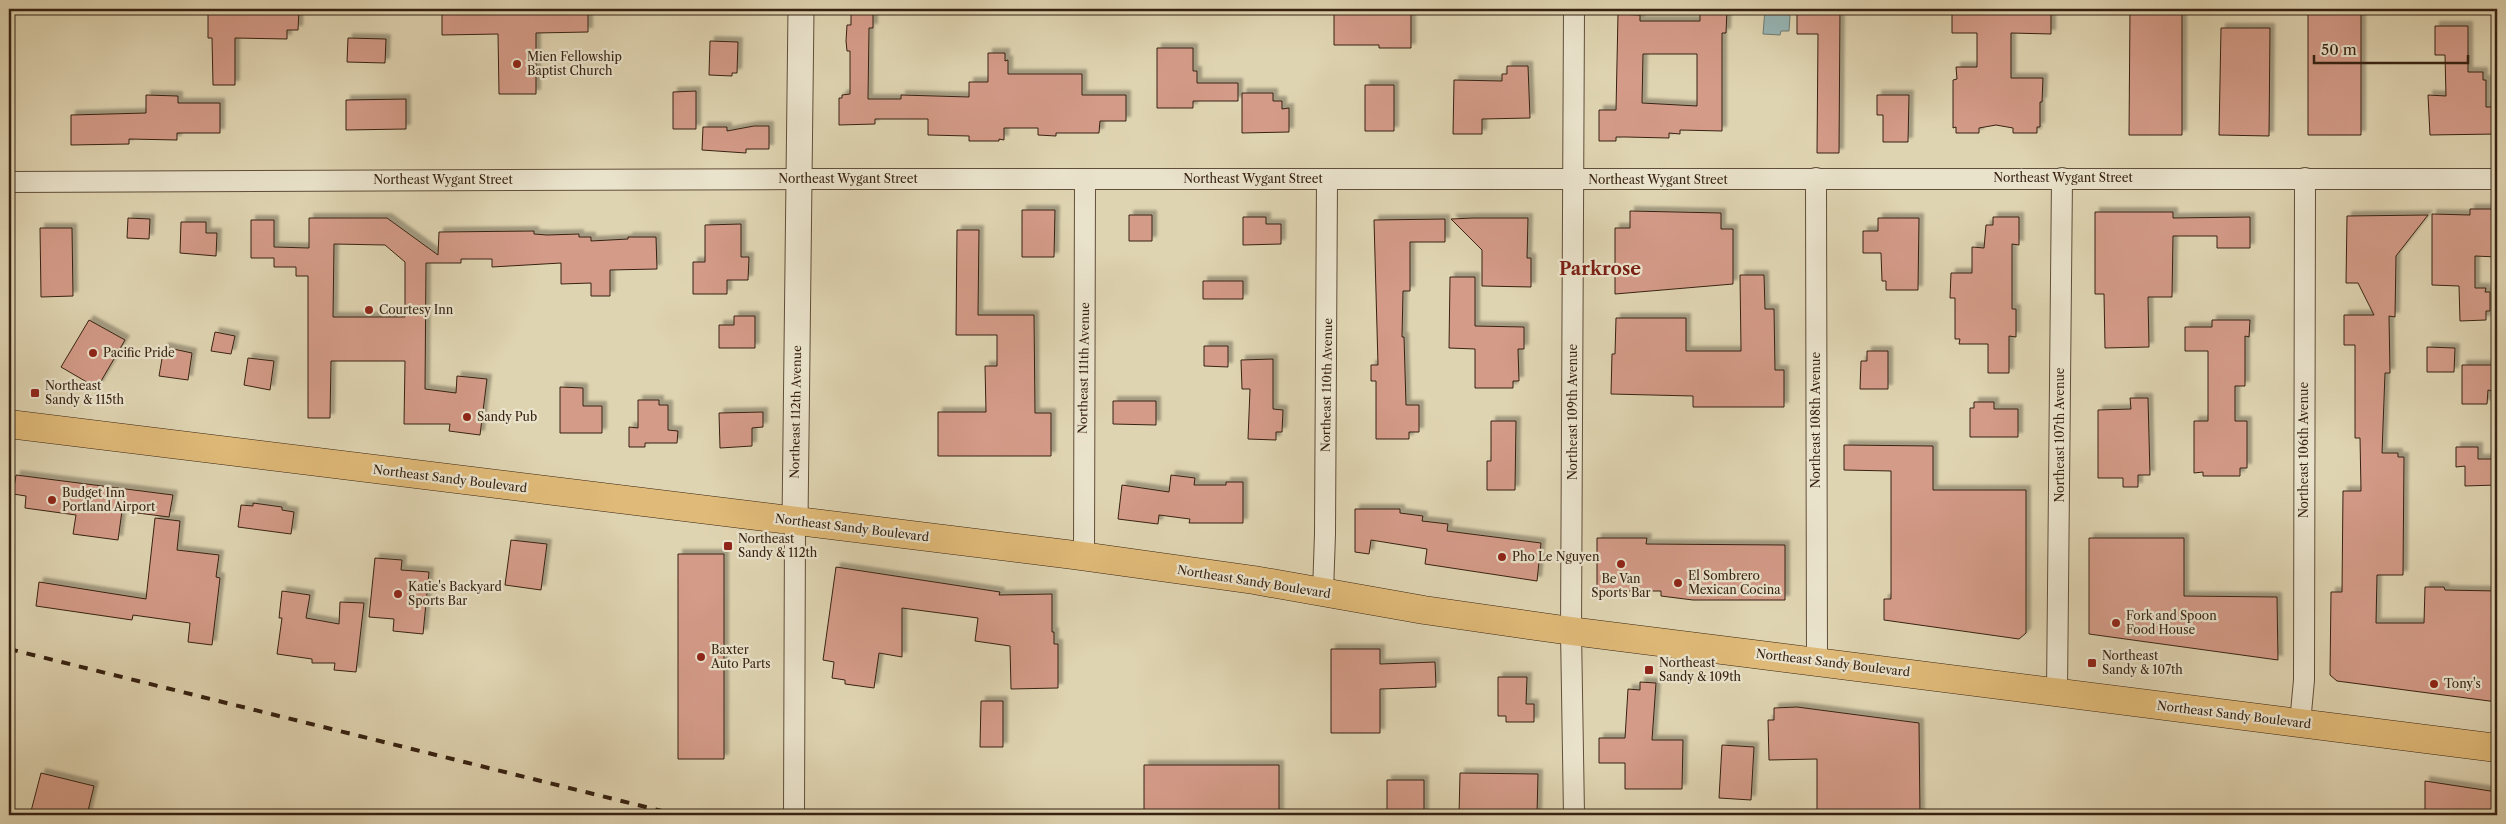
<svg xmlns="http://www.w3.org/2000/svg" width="2506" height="824" font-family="'Libre Caslon Text',serif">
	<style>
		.water { fill: #97b6b6; stroke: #717b74 }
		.building { fill: #d49b88; stroke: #372212; fill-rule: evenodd; filter: url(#shadow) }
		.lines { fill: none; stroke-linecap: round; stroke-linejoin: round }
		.minor-casing { stroke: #614e3a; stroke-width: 22 }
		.tertiary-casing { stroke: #614e3a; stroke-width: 27 }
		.primary-casing { stroke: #372212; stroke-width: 29 }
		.minor { stroke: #eae3cc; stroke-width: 20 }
		.tertiary { stroke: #eae3cc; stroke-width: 25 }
		.primary { stroke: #e0ba78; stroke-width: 28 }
		.rail { stroke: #372212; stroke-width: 4; stroke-dasharray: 9 9; stroke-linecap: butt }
		.poi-dot { fill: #8f2418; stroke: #eae3cc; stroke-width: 2 }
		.labels { text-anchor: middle; stroke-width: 4.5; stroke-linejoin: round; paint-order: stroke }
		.poi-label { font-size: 12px; fill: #372212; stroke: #eae3cc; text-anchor: start }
		.street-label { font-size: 12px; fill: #372212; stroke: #eae3cc }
		.district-label { font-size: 18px; font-weight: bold; fill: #7a1f14; stroke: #eae3cc }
	</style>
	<defs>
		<filter id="shadow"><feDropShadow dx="4.5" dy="-4.5" stdDeviation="1" flood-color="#0004"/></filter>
	</defs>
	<rect width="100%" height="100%" fill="#dfd4b1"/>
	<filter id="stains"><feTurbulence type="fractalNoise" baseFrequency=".004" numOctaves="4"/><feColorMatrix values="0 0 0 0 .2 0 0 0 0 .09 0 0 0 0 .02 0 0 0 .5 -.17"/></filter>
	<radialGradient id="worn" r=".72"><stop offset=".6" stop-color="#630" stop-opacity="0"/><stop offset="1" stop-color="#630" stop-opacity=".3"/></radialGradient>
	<path class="water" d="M1765 9H1783L1790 16 1789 31H1781L1780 35 1763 34Z"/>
	<path class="building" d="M208 9H299L298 30H287V39L235 38V85H213L212 38H208Z
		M442 9H588V32L536 33V94H499L498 34 442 35Z
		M851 9H873V28H869L868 99H901V95L969 97V82H988V53H1005V61L1008 60V74H1082V95H1126V121H1100L1099 133H1056V136L1038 135V128H1004V140L999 139V141H969V136L928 135V119H875V124L839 125V98H842V95L850 94V51H847L846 41 847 25H851Z
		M1334 9H1366V13H1411V48H1379V45H1334Z
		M1700 9H1727L1726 33H1722V131L1680 130V134L1669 133V138L1626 137H1616V141H1599V110H1616L1618 14 1640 15V21H1700ZM1643 54H1697V106L1642 103Z
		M1797 9H1840L1839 153H1817L1818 34H1797Z
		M2130 9H2182V135H2129Z
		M2308 9H2361V135H2308Z
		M1952 13H2051V34L2011 33V78H2043L2042 102H2040V127H2037V133H2013V128L1996 125 1979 128V133H1956V127L1953 128V80L1957 79 1956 67H1977V33H1952Z
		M2435 26H2468V72H2483V80H2486V107H2497V134L2430 135 2428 95 2446 96 2445 55H2435Z
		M2221 28H2270L2269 136 2219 135Z
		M348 38 386 39 385 63 347 62Z
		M710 41 738 42 737 73H732V76L709 75Z
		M1157 48H1193V71H1197V83H1238V101H1193V108H1157Z
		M1507 66H1528L1530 118 1482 119V134H1453L1454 80 1502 81V74H1507Z
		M1365 85H1394V131H1365Z
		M696 91V129H673V92Z
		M1242 93H1273V101H1282V109L1289 108V132L1242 133Z
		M146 95 178 96V103H220V133H177V140L129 139V144L71 145V115L146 113Z
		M1877 95H1909L1908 142H1883V115H1877Z
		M406 99V129L346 130V100Z
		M754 126H769V149H746V153L702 150 703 127H727V131Z
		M2470 209H2497V257L2475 256V288H2486L2485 292H2490V311H2486V320L2460 321 2459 286 2432 285V214L2470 215Z
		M1022 210H1055L1054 257H1022Z
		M1630 211 1721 213V229H1733V284L1615 294V228H1630Z
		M2095 212H2173V218L2250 217V248H2217V236H2173L2172 297H2148L2149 347 2105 348 2104 294H2095Z
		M1129 215H1152V241H1129Z
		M2428 215 2396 256 2395 317 2389 316 2390 373H2385L2382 453H2398V457H2404L2403 575H2377L2376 623H2424L2425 587H2444L2445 590 2497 591V702L2337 681 2330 675 2331 592H2342L2343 491H2361L2360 438H2355V345H2344V315H2374L2358 283H2346L2347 216Z
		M1243 217H1266V224H1281V244L1243 245Z
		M1993 217H2019V245L2012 244V309H2016V337L2009 336V373H1988V344H1959L1960 339H1955V298H1950L1951 273H1972V247L1984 248 1986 225H1993Z
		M128 218 150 219 149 239 127 238Z
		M309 218H387L438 255 439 232 534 231V234L547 235 579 234V237H591V241L628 239V237H656L657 269 610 270V296H591V283L561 284V263L492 267V259H461V263H426L425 389 456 393 457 376 487 379 480 435 449 431 450 424H404L405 361H331L330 418H308V276H296V267H274V258H251V220H274V247L309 248ZM334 244 385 245 405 262V317H333Z
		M1473 218H1528L1527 258H1531V287L1482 286V250L1451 219Z
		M1878 218H1919L1918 290H1886V281H1882L1881 253H1863V231H1878Z
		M1445 219V242H1410V291H1403L1402 337H1404L1406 405H1419V432H1409V439H1376V381H1371V365H1378L1374 220Z
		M181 222H206V233H217L216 256 180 253Z
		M741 224V257H749L748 280H727V294H693V262H705V225Z
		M40 228H72L73 296 41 297Z
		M957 230H979L978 315H1034L1035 413H1051V456H938V412H986L985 366H997V335H956Z
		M1740 275H1764L1765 309H1774L1775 370H1784V407H1693V396L1611 394 1612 354H1615L1616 318H1686V351H1741Z
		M1450 277H1475V326L1524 327V349H1518L1519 381H1513V388H1475V349L1449 348Z
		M1203 281H1243V299H1203Z
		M734 316H755V348H719V325H734Z
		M89 320 125 340 97 388 61 367Z
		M2212 320H2250L2249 337 2245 336V386H2235V421H2247V468H2240V476H2203V472L2194 473V421H2208V351H2185V327H2212Z
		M215 332 235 336 231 354 211 351Z
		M1204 346H1228V367L1204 366Z
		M164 347 192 353 188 380 159 376Z
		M2427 347 2455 348 2454 372H2427Z
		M1867 351H1888V389H1860L1861 361H1867Z
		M248 358 274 361 270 390 244 385Z
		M1273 359V409L1283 410 1282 432H1276V440L1248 439 1250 389H1242L1241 360Z
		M2462 365H2492V391L2488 390 2487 404H2462Z
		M560 387 583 388V406H602V433H560Z
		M2130 398H2148L2150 475H2138V487H2123V478H2098V410L2131 409Z
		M638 400H659V405H668V430L678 431 677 443H645V447H629V427L638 428Z
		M1113 401H1156V425L1113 424Z
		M1974 402H1994V409H2018V437H1970V408H1974Z
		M763 412V427L752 428V446L720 448 719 413Z
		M1491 421H1516L1515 490H1487V461H1491Z
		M1844 445 1933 446V490H2026V633L2019 639 1884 620V599H1891V471L1844 470Z
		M2456 447H2478V459H2497V485L2465 486V466L2456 467Z
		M16 475 173 495 169 517 122 511 118 540 73 534 76 515 25 508 26 496 13 494Z
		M1171 475 1195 478 1194 485H1226V482H1243V523H1189L1190 519 1159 515 1158 524 1118 519 1122 485 1169 492Z
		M253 503 282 507V510L294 512 291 534 238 527 241 505 253 506Z
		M1355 509H1400V513L1423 516 1422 521 1448 524 1447 531 1541 543 1537 581 1425 564 1427 549 1371 540 1369 554 1355 552Z
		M155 518 180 521 177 550 219 555 216 577 220 578 212 645 188 642 190 623 133 615 132 620 36 606 39 582 146 599Z
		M1597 538H1647L1646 544 1785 545V600H1693L1661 596V591H1597Z
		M2089 538H2184V596L2277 597 2278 660 2089 634Z
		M511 540 547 544 541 590 505 585Z
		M678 554H724V759H678Z
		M375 558 402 560 401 570 429 572 423 634 393 631 394 619 369 617Z
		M836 567 1000 592 999 595 1052 594V632H1054V644H1058V688L1011 689 1010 646 975 641 978 618 902 608V657L879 653 874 688 845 684V680L832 678 834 662 823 660Z
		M282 591 310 595 306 618 339 624 340 602 364 603 356 672 334 670 335 663H312V659L277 654 282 618H279Z
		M1331 649H1380V664L1435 662 1436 687 1380 689V733H1331Z
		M1498 677H1527L1526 704H1534V722H1506V716H1498Z
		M1640 682 1656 683 1652 740H1683L1682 789H1625V763H1599V738H1625L1628 689 1640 690Z
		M981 701H1003V747H980Z
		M1797 707 1919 723 1920 815H1817V759L1769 760 1768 720H1774V708Z
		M1722 745 1754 747 1751 800 1719 798Z
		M1144 765H1279V815H1144Z
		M41 773 94 786 87 815H30Z
		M1460 773 1538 774 1537 815H1459Z
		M1387 780H1424V815H1387Z
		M2425 781 2497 792V815H2425Z"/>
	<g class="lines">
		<g class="minor-casing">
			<path id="minor" d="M1816 178 1817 661
				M9 182 799 179H2497
				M1084 557 1085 179
				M1323 592 1325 534 1327 179
				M2057 692 2062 178
				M2300 723 2304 680 2305 178
				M794 815 795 521
				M1574 815 1571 631 1574 9"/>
		</g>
		<g class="tertiary-casing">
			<path id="tertiary" d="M795 521 801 9"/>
		</g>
		<g class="primary-casing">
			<path id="primary" d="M9 424 1074 555 1254 580 1424 610 1571 631 2497 748"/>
		</g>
		<use href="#minor" class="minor"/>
		<use href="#tertiary" class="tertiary"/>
		<use href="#primary" class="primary"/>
		<path class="rail" d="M9 649 678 815"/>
	</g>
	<g class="poi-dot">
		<circle cx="517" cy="64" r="5"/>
		<circle cx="369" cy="310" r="5"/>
		<circle cx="93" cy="353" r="5"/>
		<rect x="30" y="388" width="10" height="10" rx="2.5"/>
		<circle cx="467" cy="417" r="5"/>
		<circle cx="52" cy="500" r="5"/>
		<rect x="723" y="541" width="10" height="10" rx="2.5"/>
		<circle cx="1502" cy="557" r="5"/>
		<circle cx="1621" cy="564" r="5"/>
		<circle cx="1678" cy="583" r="5"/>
		<circle cx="398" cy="594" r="5"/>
		<circle cx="2116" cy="623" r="5"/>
		<circle cx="701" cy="657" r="5"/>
		<rect x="2087" y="658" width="10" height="10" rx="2.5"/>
		<rect x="1644" y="665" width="10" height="10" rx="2.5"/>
		<circle cx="2434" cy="684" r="5"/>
	</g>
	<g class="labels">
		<g class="poi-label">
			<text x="527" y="61">Mien Fellowship<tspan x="527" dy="14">Baptist Church</tspan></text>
			<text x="379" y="314">Courtesy Inn</text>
			<text x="103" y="357">Pacific Pride</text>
			<text x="45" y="390">Northeast<tspan x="45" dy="14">Sandy &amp; 115th</tspan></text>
			<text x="477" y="421">Sandy Pub</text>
			<text x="62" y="497">Budget Inn<tspan x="62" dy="14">Portland Airport</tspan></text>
			<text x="738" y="543">Northeast<tspan x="738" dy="14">Sandy &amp; 112th</tspan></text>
			<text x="1512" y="561">Pho Le Nguyen</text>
			<text x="1688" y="580">El Sombrero<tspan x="1688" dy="14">Mexican Cocina</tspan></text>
			<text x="1621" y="583" text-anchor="middle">Be Van<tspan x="1621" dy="14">Sports Bar</tspan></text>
			<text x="408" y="591">Katie's Backyard<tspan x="408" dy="14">Sports Bar</tspan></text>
			<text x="2126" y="620">Fork and Spoon<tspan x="2126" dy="14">Food House</tspan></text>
			<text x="711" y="654">Baxter<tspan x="711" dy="14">Auto Parts</tspan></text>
			<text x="2102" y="660">Northeast<tspan x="2102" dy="14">Sandy &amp; 107th</tspan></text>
			<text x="1659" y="667">Northeast<tspan x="1659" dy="14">Sandy &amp; 109th</tspan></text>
			<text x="2444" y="688">Tony's</text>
		</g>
		<g class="street-label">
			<text x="2063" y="182">Northeast Wygant Street</text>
			<text x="848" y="183">Northeast Wygant Street</text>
			<text x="1253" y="183">Northeast Wygant Street</text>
			<text x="443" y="184">Northeast Wygant Street</text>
			<text x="1658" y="184">Northeast Wygant Street</text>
			<text transform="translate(1084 368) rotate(-89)" y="4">Northeast 111th Avenue</text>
			<text transform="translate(1327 385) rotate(-89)" y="4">Northeast 110th Avenue</text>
			<text transform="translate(796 412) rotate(-89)" y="4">Northeast 112th Avenue</text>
			<text transform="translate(1573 412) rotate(-90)" y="4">Northeast 109th Avenue</text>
			<text transform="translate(1816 420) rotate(-90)" y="4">Northeast 108th Avenue</text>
			<text transform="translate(2060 435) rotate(-90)" y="4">Northeast 107th Avenue</text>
			<text transform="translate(2304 450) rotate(-90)" y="4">Northeast 106th Avenue</text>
			<text transform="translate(450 479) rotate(7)" y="4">Northeast Sandy Boulevard</text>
			<text transform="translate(852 528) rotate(7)" y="4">Northeast Sandy Boulevard</text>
			<text transform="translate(1254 582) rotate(9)" y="4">Northeast Sandy Boulevard</text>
			<text transform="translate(1833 663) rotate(7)" y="4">Northeast Sandy Boulevard</text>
			<text transform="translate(2234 715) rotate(7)" y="4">Northeast Sandy Boulevard</text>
		</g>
		<g class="district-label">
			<text x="1600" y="275">Parkrose</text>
		</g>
	</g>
	<rect width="2506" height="824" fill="none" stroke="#dfd4b1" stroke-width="30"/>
	<rect x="10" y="10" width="2486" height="804" fill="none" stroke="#372212" stroke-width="2.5"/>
	<rect x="15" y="15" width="2476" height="794" fill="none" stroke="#372212"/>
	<path d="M2314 55v8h154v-8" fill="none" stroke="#372212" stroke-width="2.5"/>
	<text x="2321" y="55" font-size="15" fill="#372212" stroke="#eae3cc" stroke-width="4" paint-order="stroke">50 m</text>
	<rect width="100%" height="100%" filter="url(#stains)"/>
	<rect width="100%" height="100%" fill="url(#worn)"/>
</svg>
